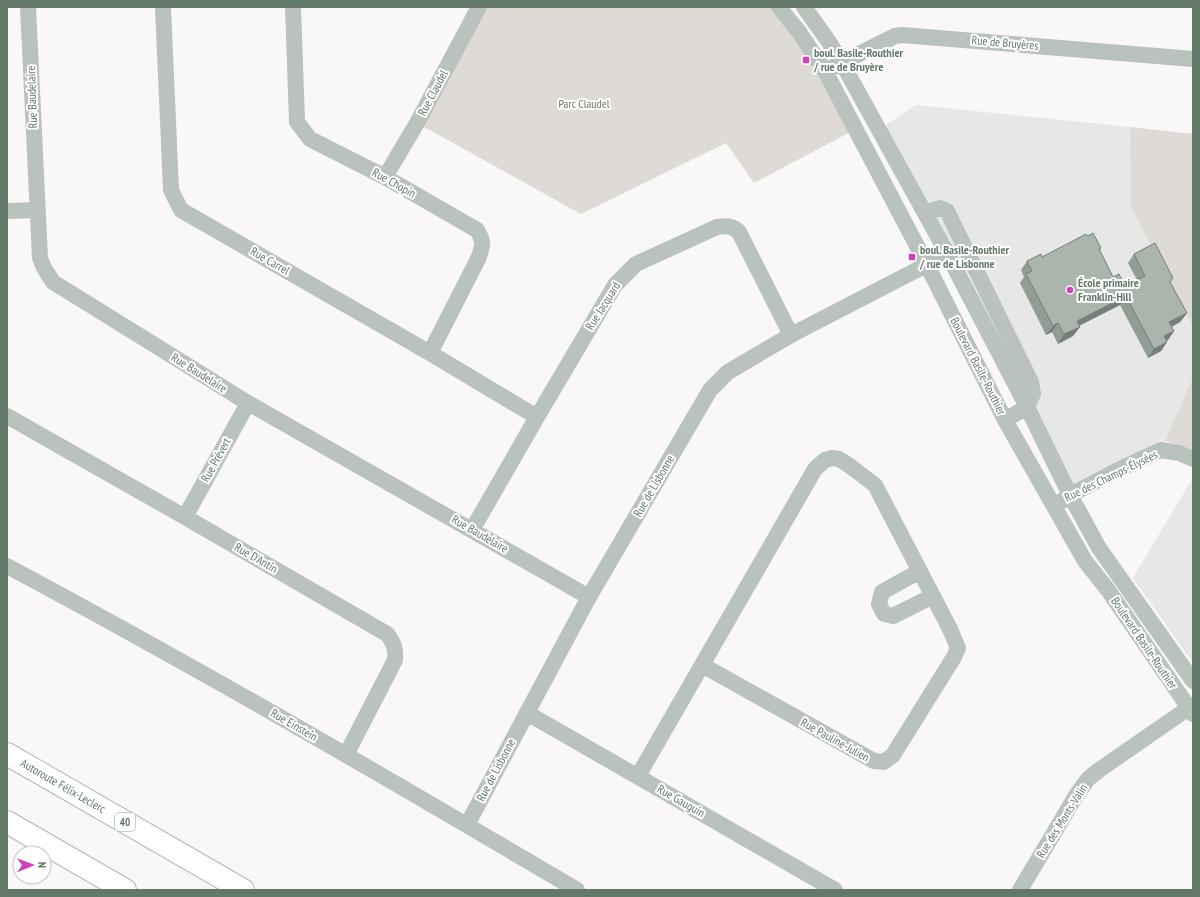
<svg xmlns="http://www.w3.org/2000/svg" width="1200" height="897" font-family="'PT Sans Narrow',sans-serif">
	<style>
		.built { fill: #e7e7e7 }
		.green { fill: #dedbd7 }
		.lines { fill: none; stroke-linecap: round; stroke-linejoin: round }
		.highway-casing { stroke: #b0b8b3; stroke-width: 24 }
		.minor { stroke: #bac2bd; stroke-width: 16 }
		.highway { stroke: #fff; stroke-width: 22 }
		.wall { fill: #919c95 }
		.shaded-wall { fill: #767f79 }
		.building { fill: #a9b5ad; stroke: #767f79 }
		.poi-dot { fill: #d23fbe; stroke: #fff; stroke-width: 1.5 }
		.labels { text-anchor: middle; stroke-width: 4; stroke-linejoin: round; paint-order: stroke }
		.shield { fill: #fff; stroke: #91a197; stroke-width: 1 }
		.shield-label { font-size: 11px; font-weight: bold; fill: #62796a }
		.street-label { font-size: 12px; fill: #62796a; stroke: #fff }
		.poi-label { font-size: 12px; font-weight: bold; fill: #62796a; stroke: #fff; text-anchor: start }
		.park-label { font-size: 12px; fill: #787266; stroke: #fff }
	</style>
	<rect width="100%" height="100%" fill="#f9f7f8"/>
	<path class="built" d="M916 105 1130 127 1131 207 1193 327V377L1161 450 1070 495 883 127Z
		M1193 478V663L1133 578Z"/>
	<path class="green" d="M479 7H779L856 129 754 183 726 143 581 214 417 123Z
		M1130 127 1193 134V327L1131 207Z
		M1193 377V450L1165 441Z"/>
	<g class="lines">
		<g class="highway-casing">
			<path id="highway" d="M7 754 243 890
				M7 822 125 890"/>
		</g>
		<path class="minor" d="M28 7 40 258 44 268 53 282 248 403 589 597
			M163 7 171 190 181 210 430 353 537 417
			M293 7 297 122 310 139 385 177 477 230C484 242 483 243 479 257L430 353
			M779 7 799 32 825 71 927 265 1005 420 1085 561 1108 590 1193 714
			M804 7 829 42 842 63 947 253 1027 407 1070 495 1099 548 1193 681
			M833 67 895 36 902 35 1193 59
			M385 177 417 123 479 7
			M7 211 37 210
			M925 213 940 208 947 211 1031 382 1033 394 1027 407 1005 420
			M7 416 185 517 387 634C394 643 396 649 395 660L346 755
			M1062 501 1070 495 1122 468 1161 450 1179 453 1193 459
			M185 517 248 403
			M472 530 537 417 615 285 636 264 717 227C727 226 732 225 739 232L791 335
			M7 566C200 669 389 779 577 890
			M920 571 882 592 879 604 884 614 893 616 933 596
			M527 713 835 890
			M638 776 815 469 825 460 832 458 839 459 850 466 875 485 950 629 958 648 954 657 893 755 884 762 874 761 702 665
			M467 825 589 597 710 390 728 372 791 335 936 260
			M1020 890 1077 794 1088 779 1099 770 1193 705"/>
		<use href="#highway" class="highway"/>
	</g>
	<path class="wall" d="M1101 248 1100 250 1113 277 1125 286 1137 280 1128 263 1134 254 1170 282 1187 313 1180 322 1172 327 1174 331 1168 340H1166L1167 342 1161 351 1148 358 1120 305 1079 326 1080 327 1073 336 1058 344 1052 332 1046 335 1020 283 1024 277 1021 270 1027 261 1042 257Z"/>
	<path class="shaded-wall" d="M1126 296 1120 305 1070 330 1077 321Z
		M1187 313 1180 322 1163 331 1169 322Z
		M1058 323 1052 332 1046 335 1053 326Z
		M1080 327 1073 336 1058 344 1064 334Z
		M1174 331 1168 340 1157 345 1164 336Z
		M1167 342 1161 351 1148 358 1154 349Z"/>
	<path class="building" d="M1093 233 1101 248 1099 249 1113 277 1119 274 1125 286 1145 276 1134 254 1155 243 1173 278 1170 282 1187 313 1169 322 1174 331 1164 336 1167 342 1154 349 1126 296 1077 321 1080 327 1064 334 1058 323 1053 326 1026 274 1032 271 1027 261 1041 254 1042 257 1086 234 1088 236Z"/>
	<g class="poi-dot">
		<rect x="802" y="56" width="8" height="8" rx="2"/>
		<rect x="908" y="253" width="8" height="8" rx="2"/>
		<circle cx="1070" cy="290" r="4"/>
	</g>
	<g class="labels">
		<rect class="shield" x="115" y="813" width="20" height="18" rx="3"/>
		<g class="shield-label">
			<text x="125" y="826">40</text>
		</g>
		<g class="street-label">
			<text transform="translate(1005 43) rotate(5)" y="4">Rue de Bruyères</text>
			<text transform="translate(433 93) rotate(-62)" y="4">Rue Claudel</text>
			<text transform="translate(32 97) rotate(-92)" y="4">Rue Baudelaire</text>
			<text transform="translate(394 183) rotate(29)" y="4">Rue Chopin</text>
			<text transform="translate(270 261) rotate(30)" y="4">Rue Carrel</text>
			<text transform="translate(603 306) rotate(-58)" y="4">Rue Jacquard</text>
			<text transform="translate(978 366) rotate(63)" y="4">Boulevard Basile-Routhier</text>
			<text transform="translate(199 373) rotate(32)" y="4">Rue Baudelaire</text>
			<text transform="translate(216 460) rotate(-61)" y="4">Rue Prévert</text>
			<text transform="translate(1111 476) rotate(-26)" y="4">Rue des Champs-Élysées</text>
			<text transform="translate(654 486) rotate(-60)" y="4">Rue de Lisbonne</text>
			<text transform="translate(480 534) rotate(30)" y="4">Rue Baudelaire</text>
			<text transform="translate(256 558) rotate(30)" y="4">Rue D'Antin</text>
			<text transform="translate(1144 643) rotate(56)" y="4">Boulevard Basile-Routhier</text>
			<text transform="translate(294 725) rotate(30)" y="4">Rue Einstein</text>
			<text transform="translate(835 740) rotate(29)" y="4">Rue Pauline-Julien</text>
			<text transform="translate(496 770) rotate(-62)" y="4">Rue de Lisbonne</text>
			<text transform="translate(63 786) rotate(30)" y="4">Autoroute Félix-Leclerc</text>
			<text transform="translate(681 801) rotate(30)" y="4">Rue Gauguin</text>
			<text transform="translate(1062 821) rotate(-58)" y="4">Rue des Monts-Valin</text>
		</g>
		<g class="poi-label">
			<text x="814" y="57">boul. Basile-Routhier<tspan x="814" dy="14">/ rue de Bruyère</tspan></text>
			<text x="920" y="254">boul. Basile-Routhier<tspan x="920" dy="14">/ rue de Lisbonne</tspan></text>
			<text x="1078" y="287">École primaire<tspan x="1078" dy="14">Franklin-Hill</tspan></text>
		</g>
		<g class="park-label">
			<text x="584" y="108">Parc Claudel</text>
		</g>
	</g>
	<rect width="1200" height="897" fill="none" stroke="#62796a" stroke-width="16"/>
	<g transform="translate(32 865) rotate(89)"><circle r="19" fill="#ffffff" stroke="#c0c9c3"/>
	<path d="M0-3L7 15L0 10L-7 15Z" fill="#d23fbe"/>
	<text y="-6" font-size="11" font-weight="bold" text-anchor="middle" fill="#62796a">N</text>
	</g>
</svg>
